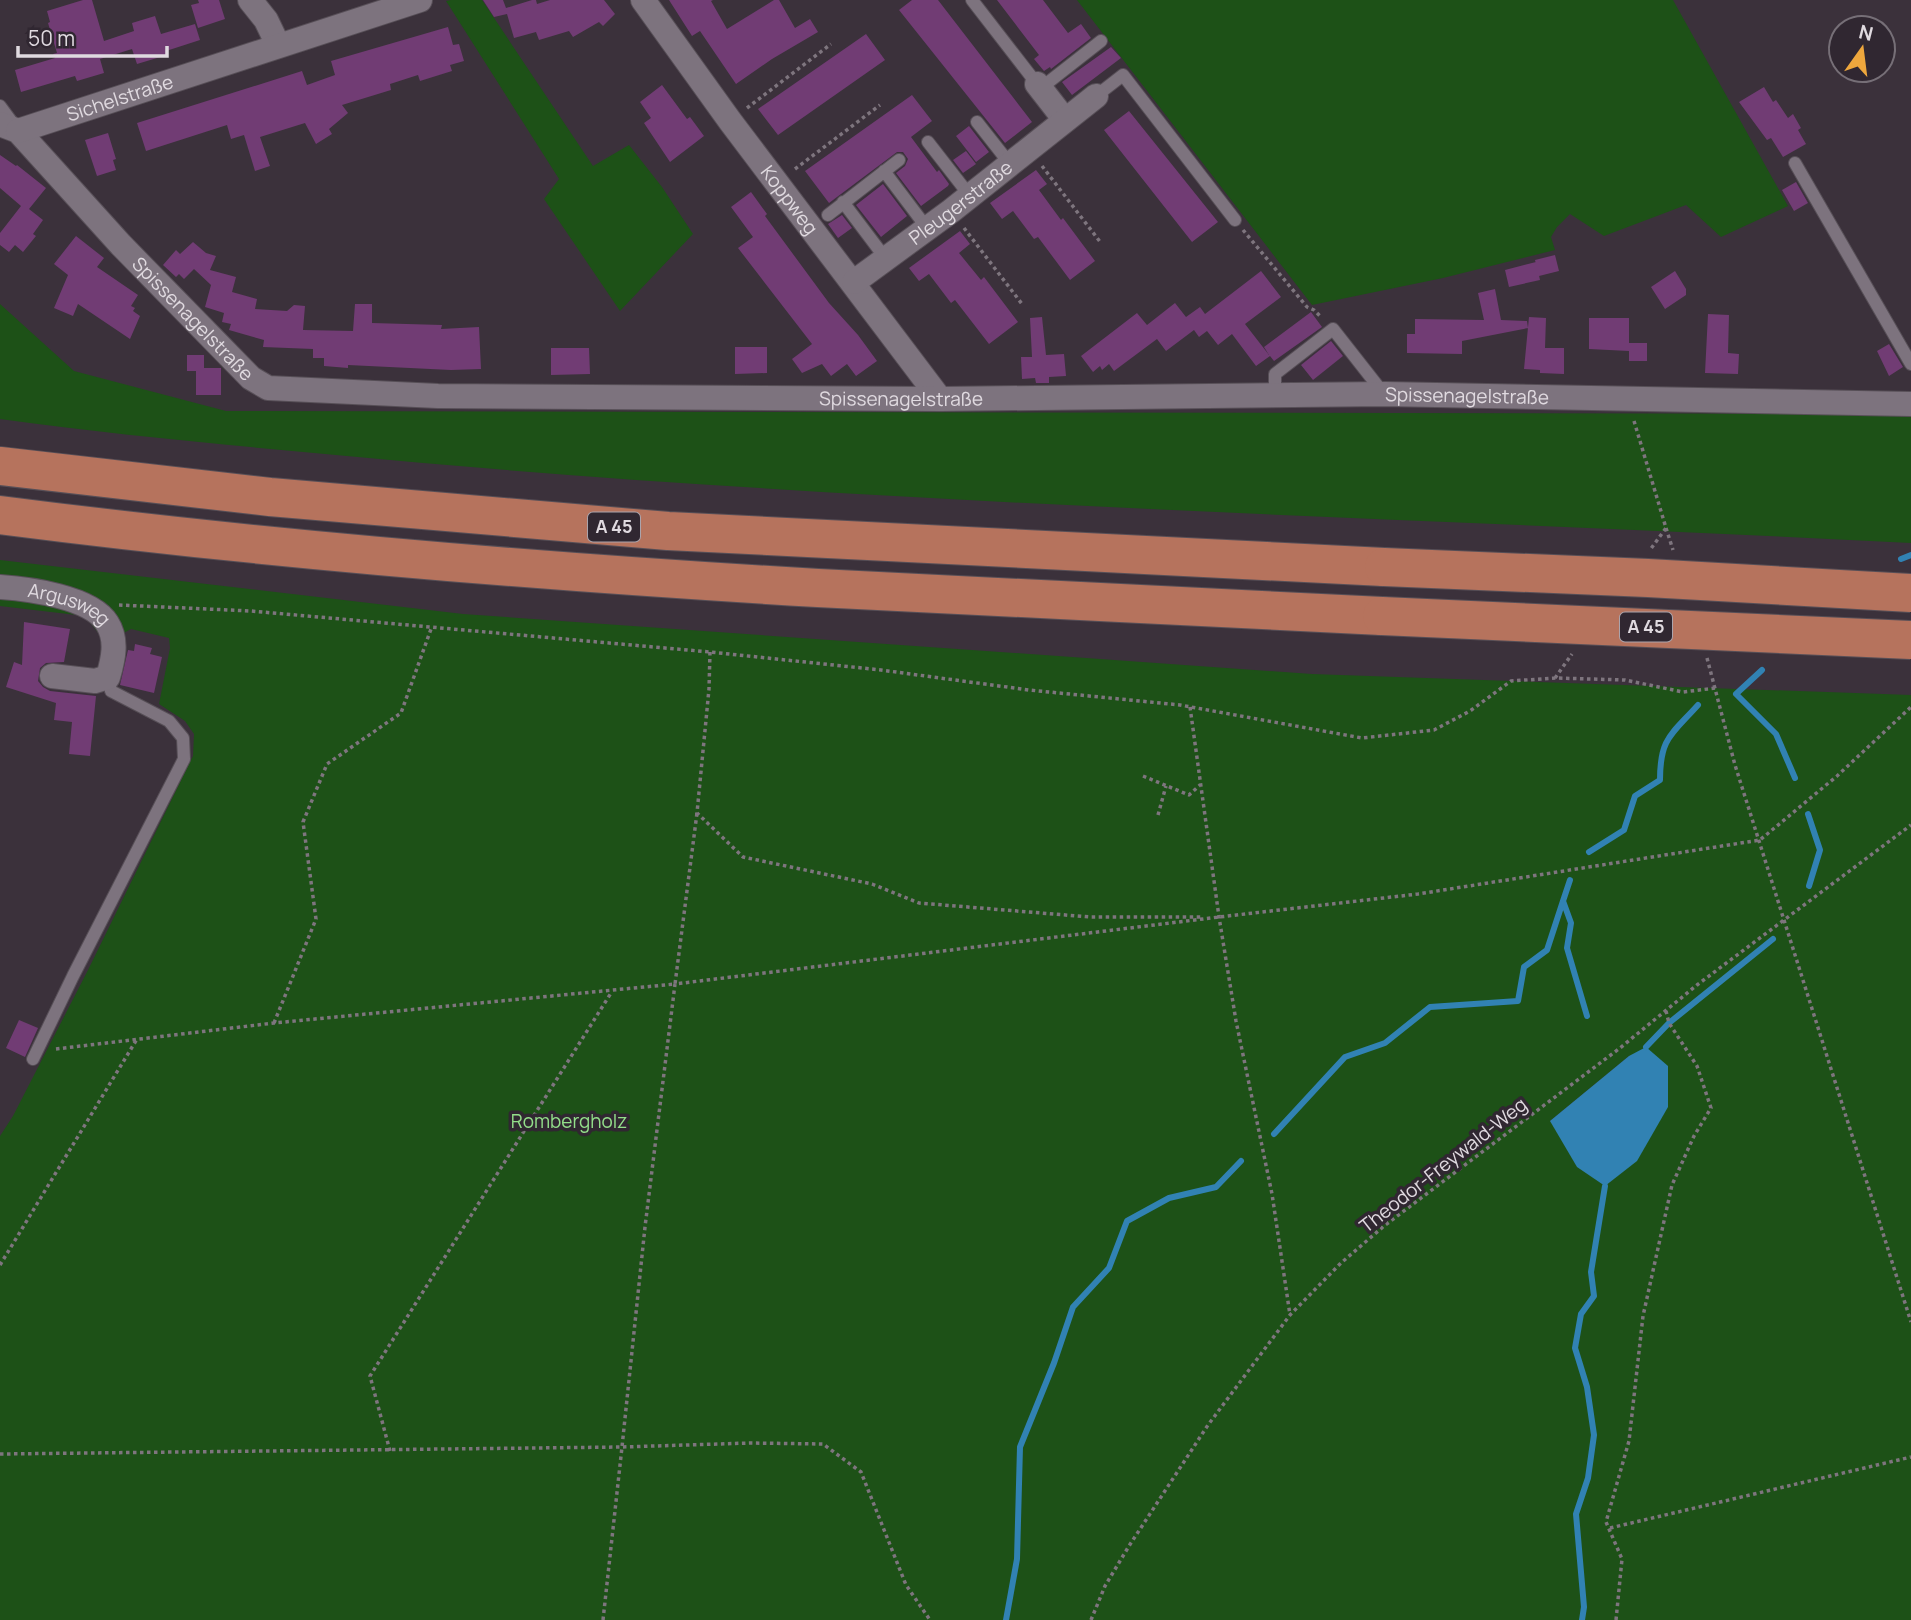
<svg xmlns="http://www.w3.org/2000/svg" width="1911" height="1620" font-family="Manrope,sans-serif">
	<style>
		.green { fill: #1d5117; fill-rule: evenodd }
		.water { fill: #3182b3 }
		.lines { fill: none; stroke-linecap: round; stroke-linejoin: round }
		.stream { stroke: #3182b3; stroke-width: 6 }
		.building { fill: #713c74 }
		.service-casing { stroke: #574f57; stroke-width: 14 }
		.minor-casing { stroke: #574f57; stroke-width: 26 }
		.motorway-casing { stroke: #574f57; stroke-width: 40 }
		.path { stroke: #7e757e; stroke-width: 3.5; stroke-dasharray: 3.5 3.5; stroke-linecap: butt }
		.service { stroke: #7d737e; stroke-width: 12 }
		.minor { stroke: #7d737e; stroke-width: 24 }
		.motorway { stroke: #b6735d; stroke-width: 38 }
		.motorway-bridge-casing { stroke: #574f57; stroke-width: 40; stroke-linecap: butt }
		.motorway-bridge { stroke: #b6735d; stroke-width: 38 }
		.labels { text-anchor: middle; stroke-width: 7; stroke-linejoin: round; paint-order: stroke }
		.shield { fill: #302731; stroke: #aba4ac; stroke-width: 2 }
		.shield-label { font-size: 18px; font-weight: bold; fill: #e0dae0 }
		.street-label { font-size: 19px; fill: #e0dae0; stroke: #302731 }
		.park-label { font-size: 19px; fill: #93df8a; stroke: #302731 }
	</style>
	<rect width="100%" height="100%" fill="#3b313b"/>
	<path class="green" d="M451 0H482L593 166 629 145 662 187 693 234 620 311 544 199 559 179 446 1Z
		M1077 0H1673L1788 206 1721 237 1686 205 1604 236 1570 214 1557 227 1551 237 1555 250 1443 278 1312 305Z
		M0 304 74 371 226 411 1911 414V543C1382 516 853 505 325 454 217 444 108 434 0 419Z
		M0 560 463 614 1312 674 1911 695V1620H0V1136L13 1116 88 970 193 756 194 734 185 721 159 704 170 648 169 638 131 629 106 643 85 616 0 606ZM1629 1056 1637 1161 1550 1121Z"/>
	<path class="water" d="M1646 1047 1668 1066V1107L1637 1161 1605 1186 1577 1167 1550 1121 1629 1056Z"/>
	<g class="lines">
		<path class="stream" d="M1901 559 1911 555
			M1762 670 1736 694 1776 734 1795 778
			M1808 814 1820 850 1809 886
			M1589 852 1624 830 1635 796 1660 780C1660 738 1671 735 1698 705
			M1570 880 1563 901 1571 923 1567 948 1587 1016
			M1646 1047 1669 1023 1773 939
			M1274 1134 1345 1057 1385 1043 1430 1007 1518 1001 1524 967 1547 950 1563 901
			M1006 1620 1017 1559 1020 1447 1054 1363 1073 1307 1109 1268 1127 1221 1169 1198 1216 1187 1241 1161
			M1582 1620 1584 1607 1576 1514 1588 1478 1594 1435 1587 1387 1575 1348 1581 1314 1594 1296 1591 1272 1605 1186"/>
	</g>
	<path class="building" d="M83 0H92L104 41 134 31 132 23 155 16 161 34 195 24 200 40 166 51 167 55 137 64 132 49 100 59 104 73 77 81 75 76 21 92 15 70 55 58 53 54 57 53 48 23 50 22 47 11Z
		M198 0H219L225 19 198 28 191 5 199 3Z
		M483 0H503L506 8 532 0H536L537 4 550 0H604L615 14 603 26 599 22 573 37 569 31 539 40 536 32 514 38 507 14 494 17Z
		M669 0H713L711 1 727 29 774 0H779L795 28 810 19 818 32 772 59 736 84 700 31 692 36Z
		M912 0H938L1032 122 1005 143 899 10Z
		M997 0H1043L1068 33 1081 24 1091 38 1051 69 1050 67 1044 71 1034 59 1039 55Z
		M448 27 453 45 459 44 464 61 450 65 452 71 420 81 418 75 390 84 391 90 342 105 348 113 329 129 332 134 316 144 305 123 260 137 270 166 255 171 244 135 231 139 227 125 146 151 137 123 302 71 307 85 335 75 331 61Z
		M866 34 885 60 778 135 758 109Z
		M1111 47 1121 58 1072 95 1062 82Z
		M662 85 687 119 690 117 704 136 670 162 644 123 651 118 640 102Z
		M1764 87 1773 102 1776 100 1788 118 1793 114 1801 128 1798 130 1806 144 1783 157 1771 138 1767 140 1739 102Z
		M912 95 932 121 911 137 937 172 939 170 949 184 948 186 921 206 896 173 905 166 908 159 903 152H897L829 203 805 171Z
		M1129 111 1218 222 1192 242 1104 130Z
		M969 126 989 152 976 162 956 136Z
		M108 133 116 159 113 160 116 170 97 176 85 140Z
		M966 151 976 164 963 173 953 160Z
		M0 155 16 166 17 165 46 188 29 209 43 220 33 234 36 236 23 252 15 245 9 252 0 245V233L21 206 0 188Z
		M1036 170 1047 184 1039 190 1061 220 1063 218 1095 261 1070 280 1038 237 1034 239 1013 211 1002 219 990 203Z
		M1796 182 1808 203 1794 211 1782 190Z
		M883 184 907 216 881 237 856 205Z
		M751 192 767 214 765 216 829 303 858 335 877 361 856 376 847 364 831 376 822 364 802 373 792 359 812 344 738 248 753 237 731 207Z
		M842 215 852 228 838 238 828 224Z
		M960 231 970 244 959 253 981 280 984 277 1018 322 989 344 955 300 951 303 929 274 919 281 909 268Z
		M76 236 104 258 97 267 138 295 131 306 135 308 133 311 140 316 130 339 78 304 73 316 54 308 68 275 54 264Z
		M193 242 206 253 216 256 210 270 236 277 232 292 257 299 255 309 287 311 294 305 305 306 303 330 353 331 355 304H372V323L442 325 441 329 479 327 481 369 451 370 348 365V368L324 366V358H313V349L263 347 264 340 229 330 231 324 222 322 224 313 205 307 211 285 194 269 184 279 179 274 176 277 163 265 176 250 180 254Z
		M1555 255 1559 271 1539 276 1535 260Z
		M1536 262 1540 280 1509 287 1505 270Z
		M1261 271 1281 297 1245 324 1269 355 1264 347 1311 312 1322 327 1274 361 1270 356 1256 366 1232 334 1218 345 1207 331 1199 337 1194 330 1166 351 1157 339 1114 371 1109 364 1102 370 1100 366 1093 372 1081 356 1137 313 1147 325 1175 303 1186 317 1200 307 1205 314Z
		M1675 271 1686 289V295L1665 309 1651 287Z
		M1495 289 1501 320 1527 321 1528 328 1462 341V354L1407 353V334H1415V319L1484 320 1478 293Z
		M1708 314 1729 315 1728 353 1739 354 1738 374 1705 373Z
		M1042 317 1046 355 1064 354 1066 376 1049 377V383H1036L1035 378 1022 379 1021 357H1032L1030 318Z
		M1529 317 1546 318 1545 348H1564V374L1540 373V370L1524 369Z
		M1589 318H1629V343H1647V361H1629V351L1589 349Z
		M1331 341 1343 356 1313 380 1301 365Z
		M1889 344 1903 367 1889 376 1877 351Z
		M735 347H767V373L735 374Z
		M551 348H589L590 374 551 375Z
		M187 355H204V368H221V395H196V371H187Z
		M24 622 70 629 64 662 46 663 40 668 38 681 43 687 50 691 96 696 90 756 69 754 72 722 54 720 56 703 6 687 14 662 22 665Z
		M135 644 152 648 150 654 162 657 154 693 120 685 128 650 134 651Z
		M19 1020 38 1028 25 1057 6 1048Z"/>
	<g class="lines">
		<g class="service-casing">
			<path id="service" d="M972 0 1037 84
				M1041 88 1101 41
				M1096 96 1123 75 1235 220
				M0 106 14 125
				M977 122 1010 164
				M928 142 970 196
				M1795 163 1911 364
				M884 171 927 228
				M843 202 886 259
				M828 215 899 160
				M1275 394V374L1333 329 1384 394
				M33 1059 73 976 184 759 183 738 169 721 111 691 108 677"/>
		</g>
		<g class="minor-casing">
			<g id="minor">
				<path d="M250 0 266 20 278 45"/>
				<path id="s1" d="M643 0 730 121 940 399"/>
				<path d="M1037 84 1065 120"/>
				<path id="s2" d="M0 124 18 131 121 245 251 378 268 388 438 396 940 399 1385 394 1911 404"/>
				<path id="s3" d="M18 131 420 0"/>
				<path id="s4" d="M854 282 951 211 1096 96"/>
				<path id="s5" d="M0 587C29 589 91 597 107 623 118 640 113 660 108 677L95 681 52 676"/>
			</g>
		</g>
		<g class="motorway-casing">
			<path id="motorway" d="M0 466 270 497 668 531 1384 567
				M0 515C271 550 545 572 818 588 1006 599 1194 605 1382 616"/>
		</g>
		<path class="path" d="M747 108 831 44
			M1042 166 1101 243
			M795 169 880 105
			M964 228 1022 304
			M1243 230 1307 307 1314 310 1321 317
			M1634 421 1666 528 1650 550
			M1666 528 1673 550
			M119 605 251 611 710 652 881 670 1029 690 1180 705 1362 738 1434 730 1470 711 1511 681 1555 678 1625 680 1683 692 1716 688
			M710 652 709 689 697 813 743 857 872 884 919 903 1090 917H1202
			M1707 658 1735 765 1911 1322
			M1555 678 1572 654
			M1190 707 1219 917 1236 1021 1272 1194 1290 1315
			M1143 776 1189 795 1200 785
			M1158 815 1166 786
			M274 1023 316 919 303 822 327 764 401 713 431 629
			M56 1049 274 1023 675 984 697 813
			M0 1265 137 1039
			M390 1451 370 1376 611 993
			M0 1454 622 1447 645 1227 675 984 1219 917 1418 894 1760 840 1837 776 1911 707
			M1610 1528 1911 1457
			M603 1620 622 1447 750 1443 823 1444 861 1472 906 1585 930 1620
			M1091 1620 1105 1586 1129 1546 1208 1425 1290 1315 1341 1263 1384 1226 1620 1048 1697 985 1911 825
			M1616 1620 1622 1559 1606 1522 1629 1441 1643 1316 1672 1185 1694 1136 1711 1108 1697 1066 1669 1023 1666 1011"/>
		<use href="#service" class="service"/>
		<use href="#minor" class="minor"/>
		<use href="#motorway" class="motorway"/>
		<g class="motorway-bridge-casing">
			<path id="motorway-bridge" d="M1384 567 1648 578 1911 593
				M1382 616 1911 640"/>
		</g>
		<use href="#motorway-bridge" class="motorway-bridge"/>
	</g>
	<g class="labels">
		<g class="shield">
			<rect x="588" y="512.5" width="52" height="29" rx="5"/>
			<rect x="1620" y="612.5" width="52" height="29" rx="5"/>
		</g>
		<g class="shield-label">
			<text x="614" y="533">A 45</text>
			<text x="1646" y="633">A 45</text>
		</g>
		<g class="street-label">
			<text dy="7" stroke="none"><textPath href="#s3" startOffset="107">Sichelstraße</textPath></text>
			<text dy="7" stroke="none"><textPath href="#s1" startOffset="248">Koppweg</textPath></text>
			<text dy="7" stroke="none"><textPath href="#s4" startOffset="133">Pleugerstraße</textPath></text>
			<text dy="7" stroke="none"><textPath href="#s2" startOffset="276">Spissenagelstraße</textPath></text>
			<text dy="7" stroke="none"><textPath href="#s2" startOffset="1578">Spissenagelstraße</textPath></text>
			<text dy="7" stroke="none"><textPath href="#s2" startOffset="1012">Spissenagelstraße</textPath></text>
			<text dy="7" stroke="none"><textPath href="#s5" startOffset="72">Argusweg</textPath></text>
			<text transform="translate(1443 1165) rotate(-38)" y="7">Theodor-Freywald-Weg</text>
		</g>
		<g class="park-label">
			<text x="569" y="1128">Rombergholz</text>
		</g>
	</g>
	<g transform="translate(1862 49) rotate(14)"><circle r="33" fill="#302731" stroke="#766f77" stroke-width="2"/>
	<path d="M0-5L12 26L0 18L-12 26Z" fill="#eea73d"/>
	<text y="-10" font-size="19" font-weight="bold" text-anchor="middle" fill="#e0dae0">N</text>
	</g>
	<path d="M18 46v10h149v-10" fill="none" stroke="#e0dae0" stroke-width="3.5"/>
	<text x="28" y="46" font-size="21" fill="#e0dae0" stroke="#302731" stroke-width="5" paint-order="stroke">50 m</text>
</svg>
